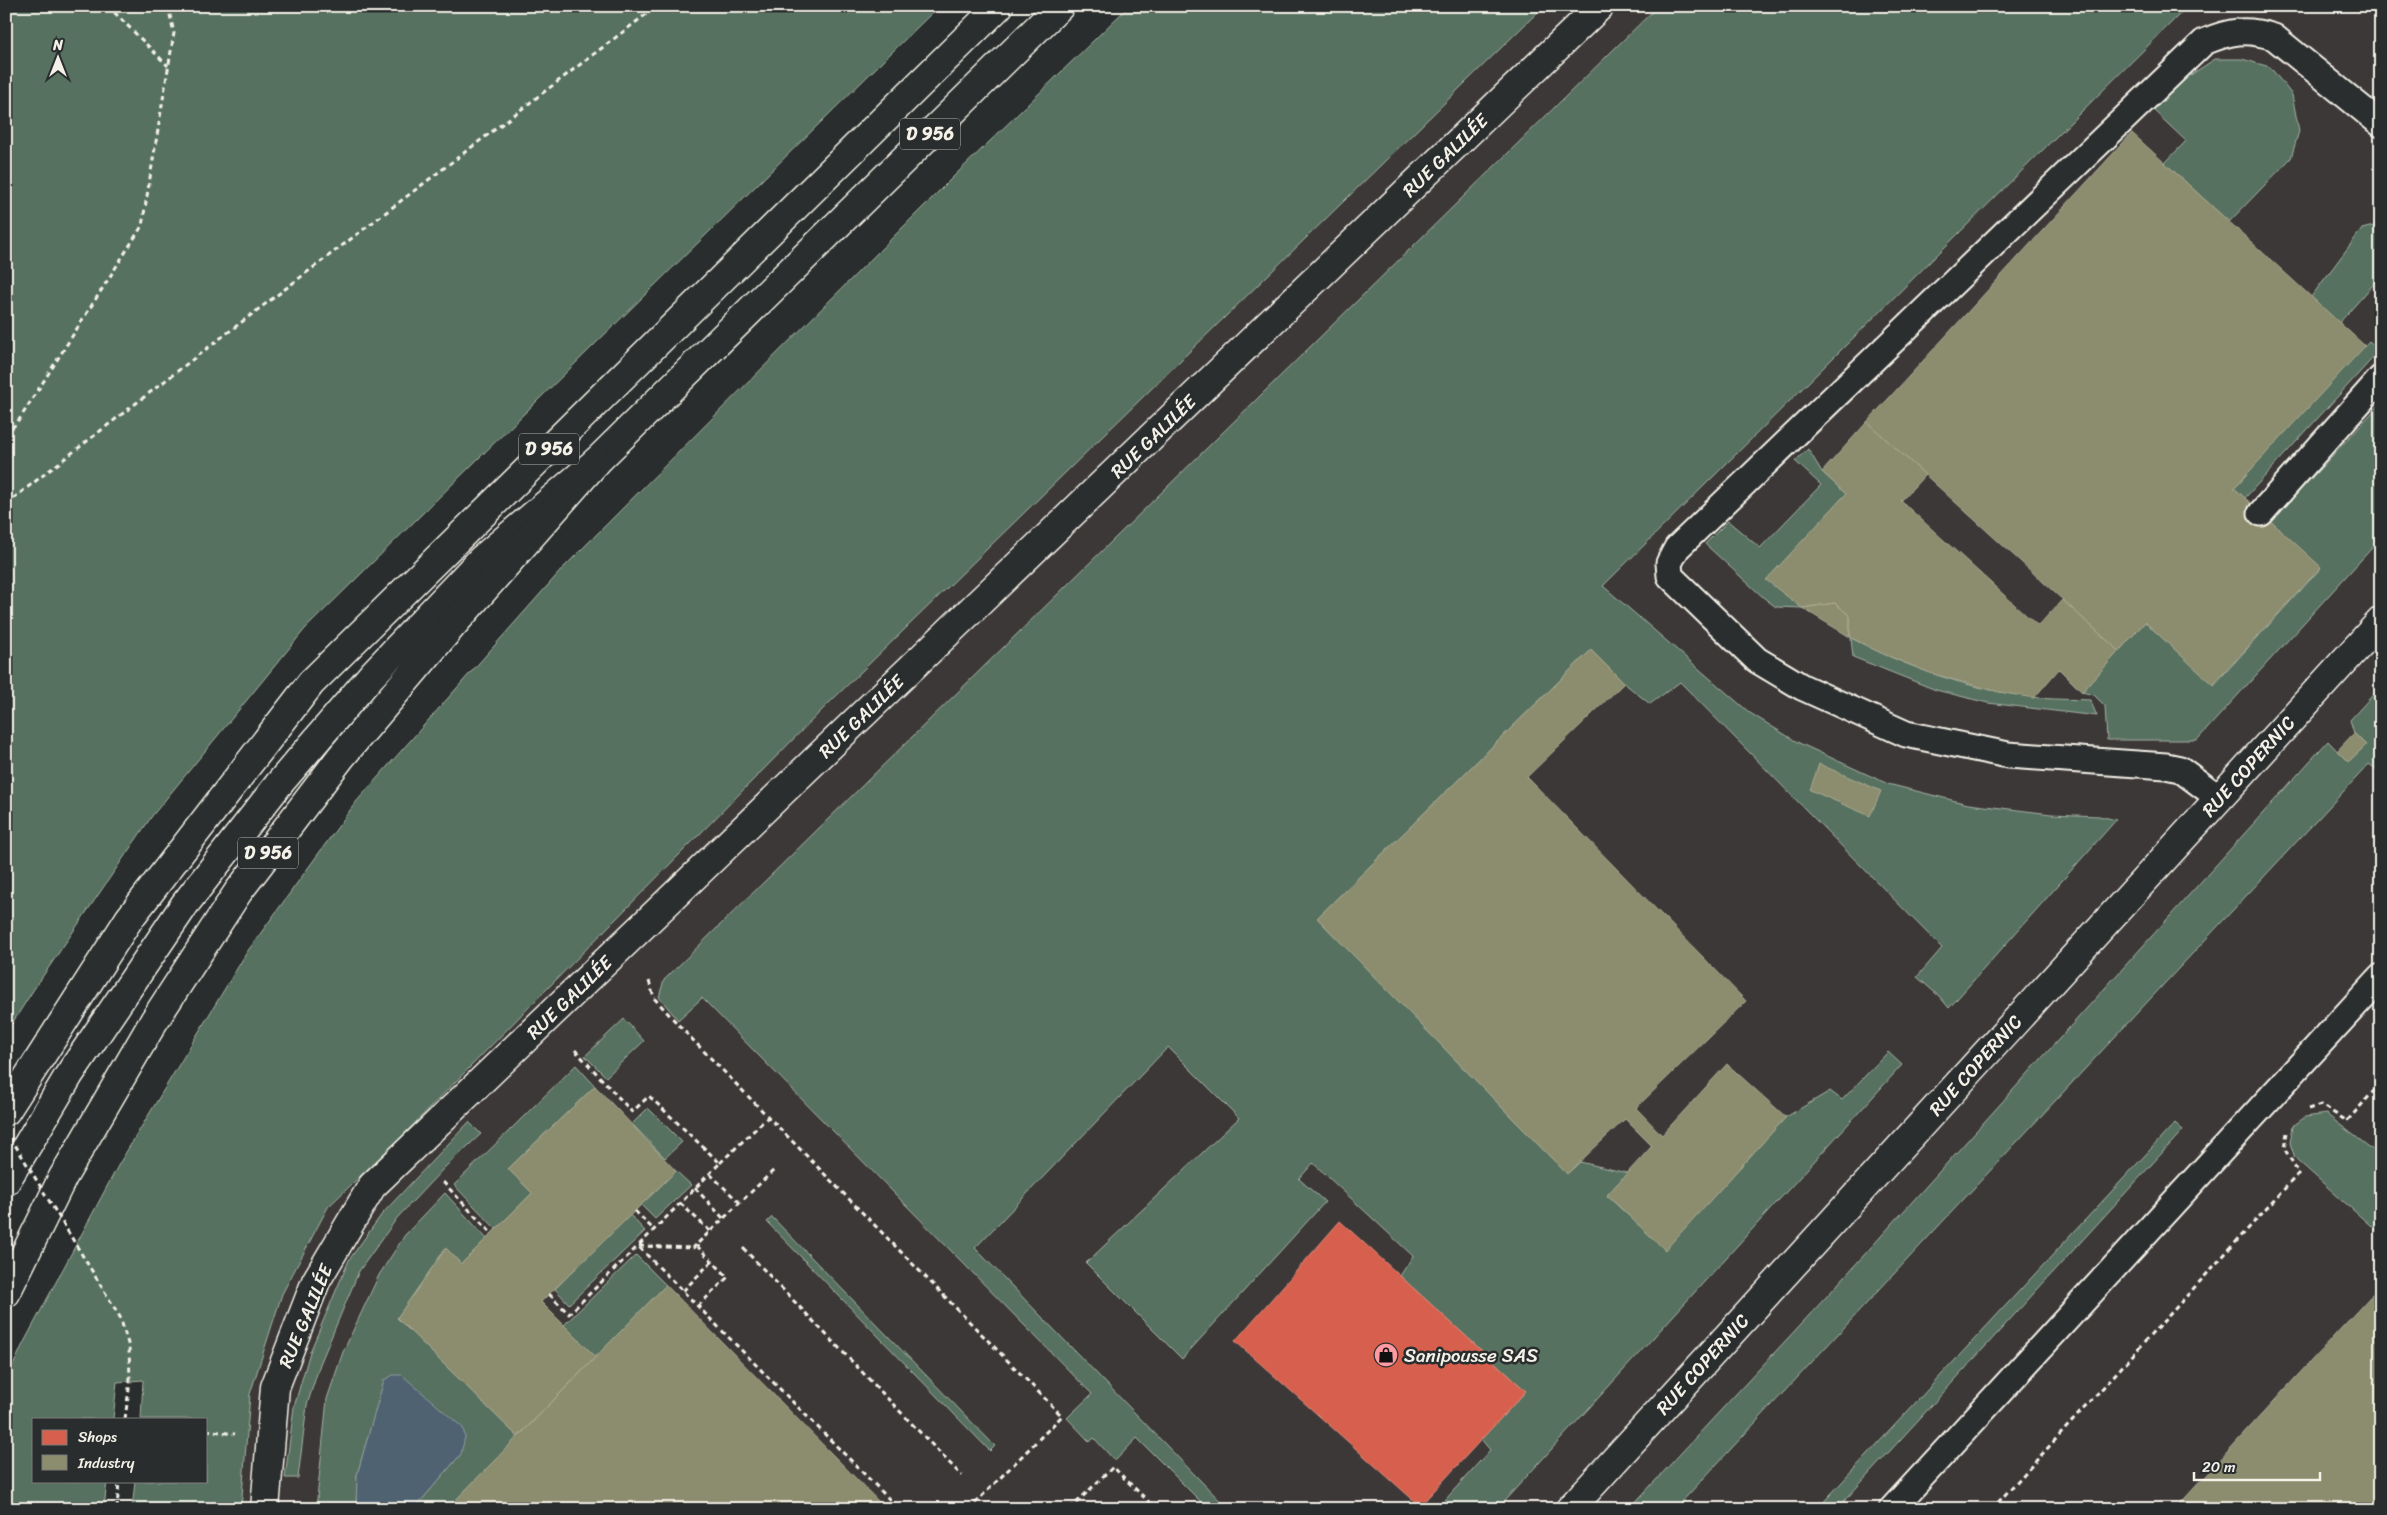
<svg xmlns="http://www.w3.org/2000/svg" width="2387" height="1515" font-family="Sriracha,sans-serif">
	<style>
		.built { fill: #3d3939 }
		.green { fill: #56715f; stroke: #a5b1a4 }
		.water { fill: #4f6272; stroke: #919ba1 }
		.shops { fill: #d6604d; stroke: #df8c7c }
		.industry { fill: #8c8c6e; stroke: #abaa93 }
		.lines { fill: none; stroke-linecap: round; stroke-linejoin: round }
		.service-casing { stroke: #f4f1e8; stroke-width: 29 }
		.minor-casing { stroke: #f4f1e8; stroke-width: 31 }
		.primary-casing { stroke: #f4f1e8; stroke-width: 31 }
		.trunk-casing { stroke: #f4f1e8; stroke-width: 31 }
		.path { stroke: #f4f1e8; stroke-width: 3; stroke-dasharray: 5 4; stroke-linecap: butt }
		.service { stroke: #2a2d2e; stroke-width: 25 }
		.minor { stroke: #2a2d2e; stroke-width: 28 }
		.primary { stroke: #2a2d2e; stroke-width: 28 }
		.trunk { stroke: #2a2d2e; stroke-width: 28 }
		.path-bridge { stroke: #f4f1e8; stroke-width: 3; stroke-dasharray: 5 4; stroke-linecap: butt }
		.labels { text-anchor: middle; stroke-width: 5; stroke-linejoin: round; paint-order: stroke }
		.shield { fill: #2a2d2e; stroke: #b7b6b0; stroke-width: 1 }
		.shield-label { font-size: 18px; font-weight: bold; fill: #f4f1e8 }
		.street-label { font-size: 19px; fill: #f4f1e8; stroke: #2a2d2e }
		.poi-label { font-size: 19px; fill: #f4f1e8; stroke: #2a2d2e; text-anchor: start }
	</style>
	<rect width="100%" height="100%" fill="#2a2d2e"/>
	<filter id="ink" filterUnits="userSpaceOnUse"><feTurbulence type="fractalNoise" baseFrequency=".02" numOctaves="2"/><feDisplacementMap in="SourceGraphic" scale="10" xChannelSelector="R" yChannelSelector="G"/><feConvolveMatrix kernelMatrix="1 2 1 2 8 2 1 2 1" color-interpolation-filters="sRGB"/></filter>
	<g filter="url(#ink)">
		<path class="built" d="M1276 6H2381V1509H146L206 1481V1419H150Z"/>
		<path class="green" d="M6 6H939L305 629 152 816 34 989 6 1033Z
			M1129 6H1544L827 705 398 1140 328 1207 282 1294 250 1394 241 1509H132L135 1481H206V1419H141L143 1380 117 1382 113 1419H34V1481H107L104 1509H6V1381L23 1344 119 1164 247 952 356 802 564 567 950 180Z
			M1658 6H2188L1603 586 1750 713 1797 742 1888 784 1968 804 2051 814 2099 816 2116 820 1949 1008 1940 997 1917 977 1942 948 1680 682 1650 704 1624 683 1591 650 1317 918 1567 1174 1580 1162 1627 1173 1607 1196 1665 1249 1786 1117 1830 1091 1842 1100 1888 1052 1902 1065 1497 1509H1437L1490 1450 1481 1439 1526 1391 1400 1276 1413 1256 1313 1163 1299 1179 1325 1202 1182 1359 1086 1263 1239 1118 1168 1047 975 1248 1228 1509H1208L1137 1438 1115 1461 1094 1438 1090 1442 1067 1418 1092 1394 702 998 678 1020 659 997 664 980Z
			M2215 59H2242L2270 67 2292 95 2299 131 2291 158 2229 222 2165 163 2186 141 2150 107 2186 78Z
			M2381 224V276L2339 323 2311 297 2362 229Z
			M2369 341 2380 350 2245 498 2234 488Z
			M2381 403V538L2197 740H2107L2105 706 2094 695 2082 692 2145 622 2214 685 2321 568 2271 522Z
			M1808 449 1822 472 1846 494 1767 580 1802 608 1776 607 1764 598 1705 544 1728 521 1760 548 1821 485 1795 461Z
			M1851 638C1908 668 1968 689 2032 697 2051 700 2071 699 2090 700L2097 716 1988 703 1936 690 1853 657Z
			M2381 686V773L2369 764 1675 1509H1629L1828 1295 2328 741 2348 762 2365 746 2354 733 2350 720Z
			M624 1019 644 1041 606 1077 585 1056Z
			M576 1065 595 1086 508 1169 532 1193 496 1229 454 1185Z
			M648 1108 682 1142 665 1158 632 1124Z
			M2326 1114 2381 1156V1235L2295 1158 2290 1143 2293 1126 2305 1117Z
			M469 1122 481 1134 445 1167 397 1218 359 1271 320 1364 307 1405 298 1478H285L294 1407 310 1352 349 1260 382 1214Z
			M2175 1123 2183 1130 1837 1509H1817Z
			M676 1171 691 1185 655 1219 641 1205Z
			M445 1193 487 1239 461 1264 446 1248 397 1318 518 1437 447 1509H414L461 1454 384 1381 357 1475 356 1509H316L327 1399 343 1352 379 1275 405 1235Z
			M630 1215 645 1231 569 1304 555 1289Z
			M772 1217 995 1446 990 1451 767 1222Z
			M636 1255 666 1285 596 1357 564 1325Z"/>
		<path class="water" d="M393 1375H402L463 1428 465 1437 461 1454 414 1509H356L357 1475 384 1380Z"/>
		<path class="shops" d="M1340 1221 1526 1391 1420 1506 1235 1341Z"/>
		<path class="industry" d="M2132 133 2365 346 2234 488 2321 567 2213 685 2145 622 2119 651 1867 422Z
			M1867 422 1925 475 1901 501 2038 626 2062 600 2119 651 2082 692 2059 669 2034 698 1999 692 1930 673 1881 653 1850 637V616L1835 603 1802 608 1766 580 1846 494 1822 472Z
			M1835 603 1850 616V637L1802 608Z
			M1591 650 1624 683 1527 777 1746 1001 1636 1108 1662 1135 1727 1064 1786 1117 1665 1250 1607 1195 1652 1146 1625 1119 1567 1174 1317 918Z
			M2354 733 2366 745 2348 762 2337 751Z
			M1819 764 1881 791 1870 816 1810 790Z
			M595 1086 676 1171 541 1302 596 1357 518 1437 397 1318 446 1248 461 1264 532 1193 508 1169Z
			M666 1285 886 1509H447Z
			M2381 1285V1509H2175L2251 1426Z"/>
		<g class="lines">
			<g class="service-casing">
				<path id="service" d="M2261 513 2381 378
					M2219 798 2180 769 2166 766 2008 755 1906 734 1802 687 1757 660 1670 576 1669 563 1677 548 2204 42C2230 31 2246 28 2274 37L2381 124
					M1892 1509 2381 977"/>
			</g>
			<g class="minor-casing">
				<path id="minor" d="M265 1509 275 1387 316 1281 372 1186 1600 6
					M1570 1509 2381 621"/>
			</g>
			<g class="primary-casing">
				<path id="primary" d="M6 1111 129 919 311 683 999 6
					M6 1181 69 1075 185 904 278 785 372 675 481 560 597 461 1060 6"/>
			</g>
			<g class="trunk-casing">
				<path id="trunk" d="M6 1293 63 1177 154 1021 238 892 341 757 451 627 597 461"/>
			</g>
			<path class="path" d="M108 6 168 66
				M6 435 19 420 142 226 174 33 168 6
				M6 504 197 356 657 6
				M649 981 654 998 686 1033 1062 1416 969 1509
				M575 1050 632 1112 649 1096 720 1163 638 1246 899 1509
				M2308 1109 2321 1105 2347 1121 2381 1083
				M720 1163 768 1117
				M710 1174 740 1203
				M443 1182 492 1234
				M695 1188 724 1219
				M680 1203 710 1231
				M635 1211 654 1230
				M743 1248 962 1476
				M683 1291 712 1261
				M549 1294 569 1314 638 1246 693 1248 696 1245
				M698 1306 728 1277 696 1245 774 1170
				M125 1419 130 1381
				M206 1430 235 1434
				M117 1509 119 1481
				M955 1509H957
				M1070 1509 1113 1467 1156 1509
				M1992 1509 2299 1173 2284 1148 2287 1133"/>
			<use href="#service" class="service"/>
			<use href="#minor" class="minor"/>
			<use href="#primary" class="primary"/>
			<use href="#trunk" class="trunk"/>
			<path class="path-bridge" d="M6 1130 120 1317 129 1347 130 1381"/>
		</g>
	</g>
	<defs>
		<g id="shop-disc" transform="scale(1.25)"><circle r="9.5" fill="#ff9aa2" stroke="#2a2d2e"/><path d="M-5-2.5h2.3a2.7 3.5 0 0 1 5.4 0H5L5.5 6h-11ZM-1.5-2.5h3a1.5 2.3 0 0 0-3 0Z" fill="#111"/></g>
	</defs>
	<g fill-rule="evenodd">
		<use href="#shop-disc" x="1386" y="1355"/>
	</g>
	<g class="labels">
		<g class="shield">
			<rect x="900" y="118.5" width="60" height="31" rx="4"/>
			<rect x="519" y="433.5" width="60" height="31" rx="4"/>
			<rect x="238" y="837.5" width="60" height="31" rx="4"/>
		</g>
		<g class="shield-label">
			<text x="930" y="140">D 956</text>
			<text x="549" y="455">D 956</text>
			<text x="268" y="859">D 956</text>
		</g>
		<g class="street-label">
			<text transform="translate(1445 155) rotate(-44)" y="7">RUE GALILÉE</text>
			<text transform="translate(1153 436) rotate(-44)" y="7">RUE GALILÉE</text>
			<text transform="translate(861 716) rotate(-44)" y="7">RUE GALILÉE</text>
			<text transform="translate(2248 766) rotate(-48)" y="7">RUE COPERNIC</text>
			<text transform="translate(569 997) rotate(-44)" y="7">RUE GALILÉE</text>
			<text transform="translate(1975 1065) rotate(-48)" y="7">RUE COPERNIC</text>
			<text transform="translate(305 1316) rotate(-67)" y="7">RUE GALILÉE</text>
			<text transform="translate(1702 1364) rotate(-48)" y="7">RUE COPERNIC</text>
		</g>
		<g class="poi-label">
			<text x="1404" y="1362">Sanipousse SAS</text>
		</g>
	</g>
	<rect width="2387" height="1515" fill="none" stroke="#2a2d2e" stroke-width="25"/>
	<rect x="12" y="12" width="2362" height="1490" fill="none" stroke="#f4f1e8" stroke-width="2" filter="url(#ink)"/>
	<rect x="32" y="1418" width="175" height="65" fill="#2a2d2e" stroke="#7b7b78"/>
	<rect x="42" y="1430" width="25" height="15" fill="#d6604d" stroke="#7b7b78"/>
	<text x="78" y="1442" font-size="15" fill="#f4f1e8">Shops</text>
	<rect x="42" y="1455" width="25" height="15" fill="#8c8c6e" stroke="#7b7b78"/>
	<text x="78" y="1468" font-size="15" fill="#f4f1e8">Industry</text>
	<g transform="translate(58 58)" stroke="#2a2d2e" stroke-width="4" paint-order="stroke">
	<path d="M0-4L9 19L0 12L-9 19Z" fill="#f4f1e8"/>
	<text y="-8" font-size="14" font-weight="bold" text-anchor="middle" fill="#f4f1e8">N</text>
	</g>
	<path d="M2194 1472v8h126v-8" fill="none" stroke="#f4f1e8" stroke-width="2.5"/>
	<text x="2202" y="1472" font-size="15" fill="#f4f1e8" stroke="#2a2d2e" stroke-width="4" paint-order="stroke">20 m</text>
</svg>
